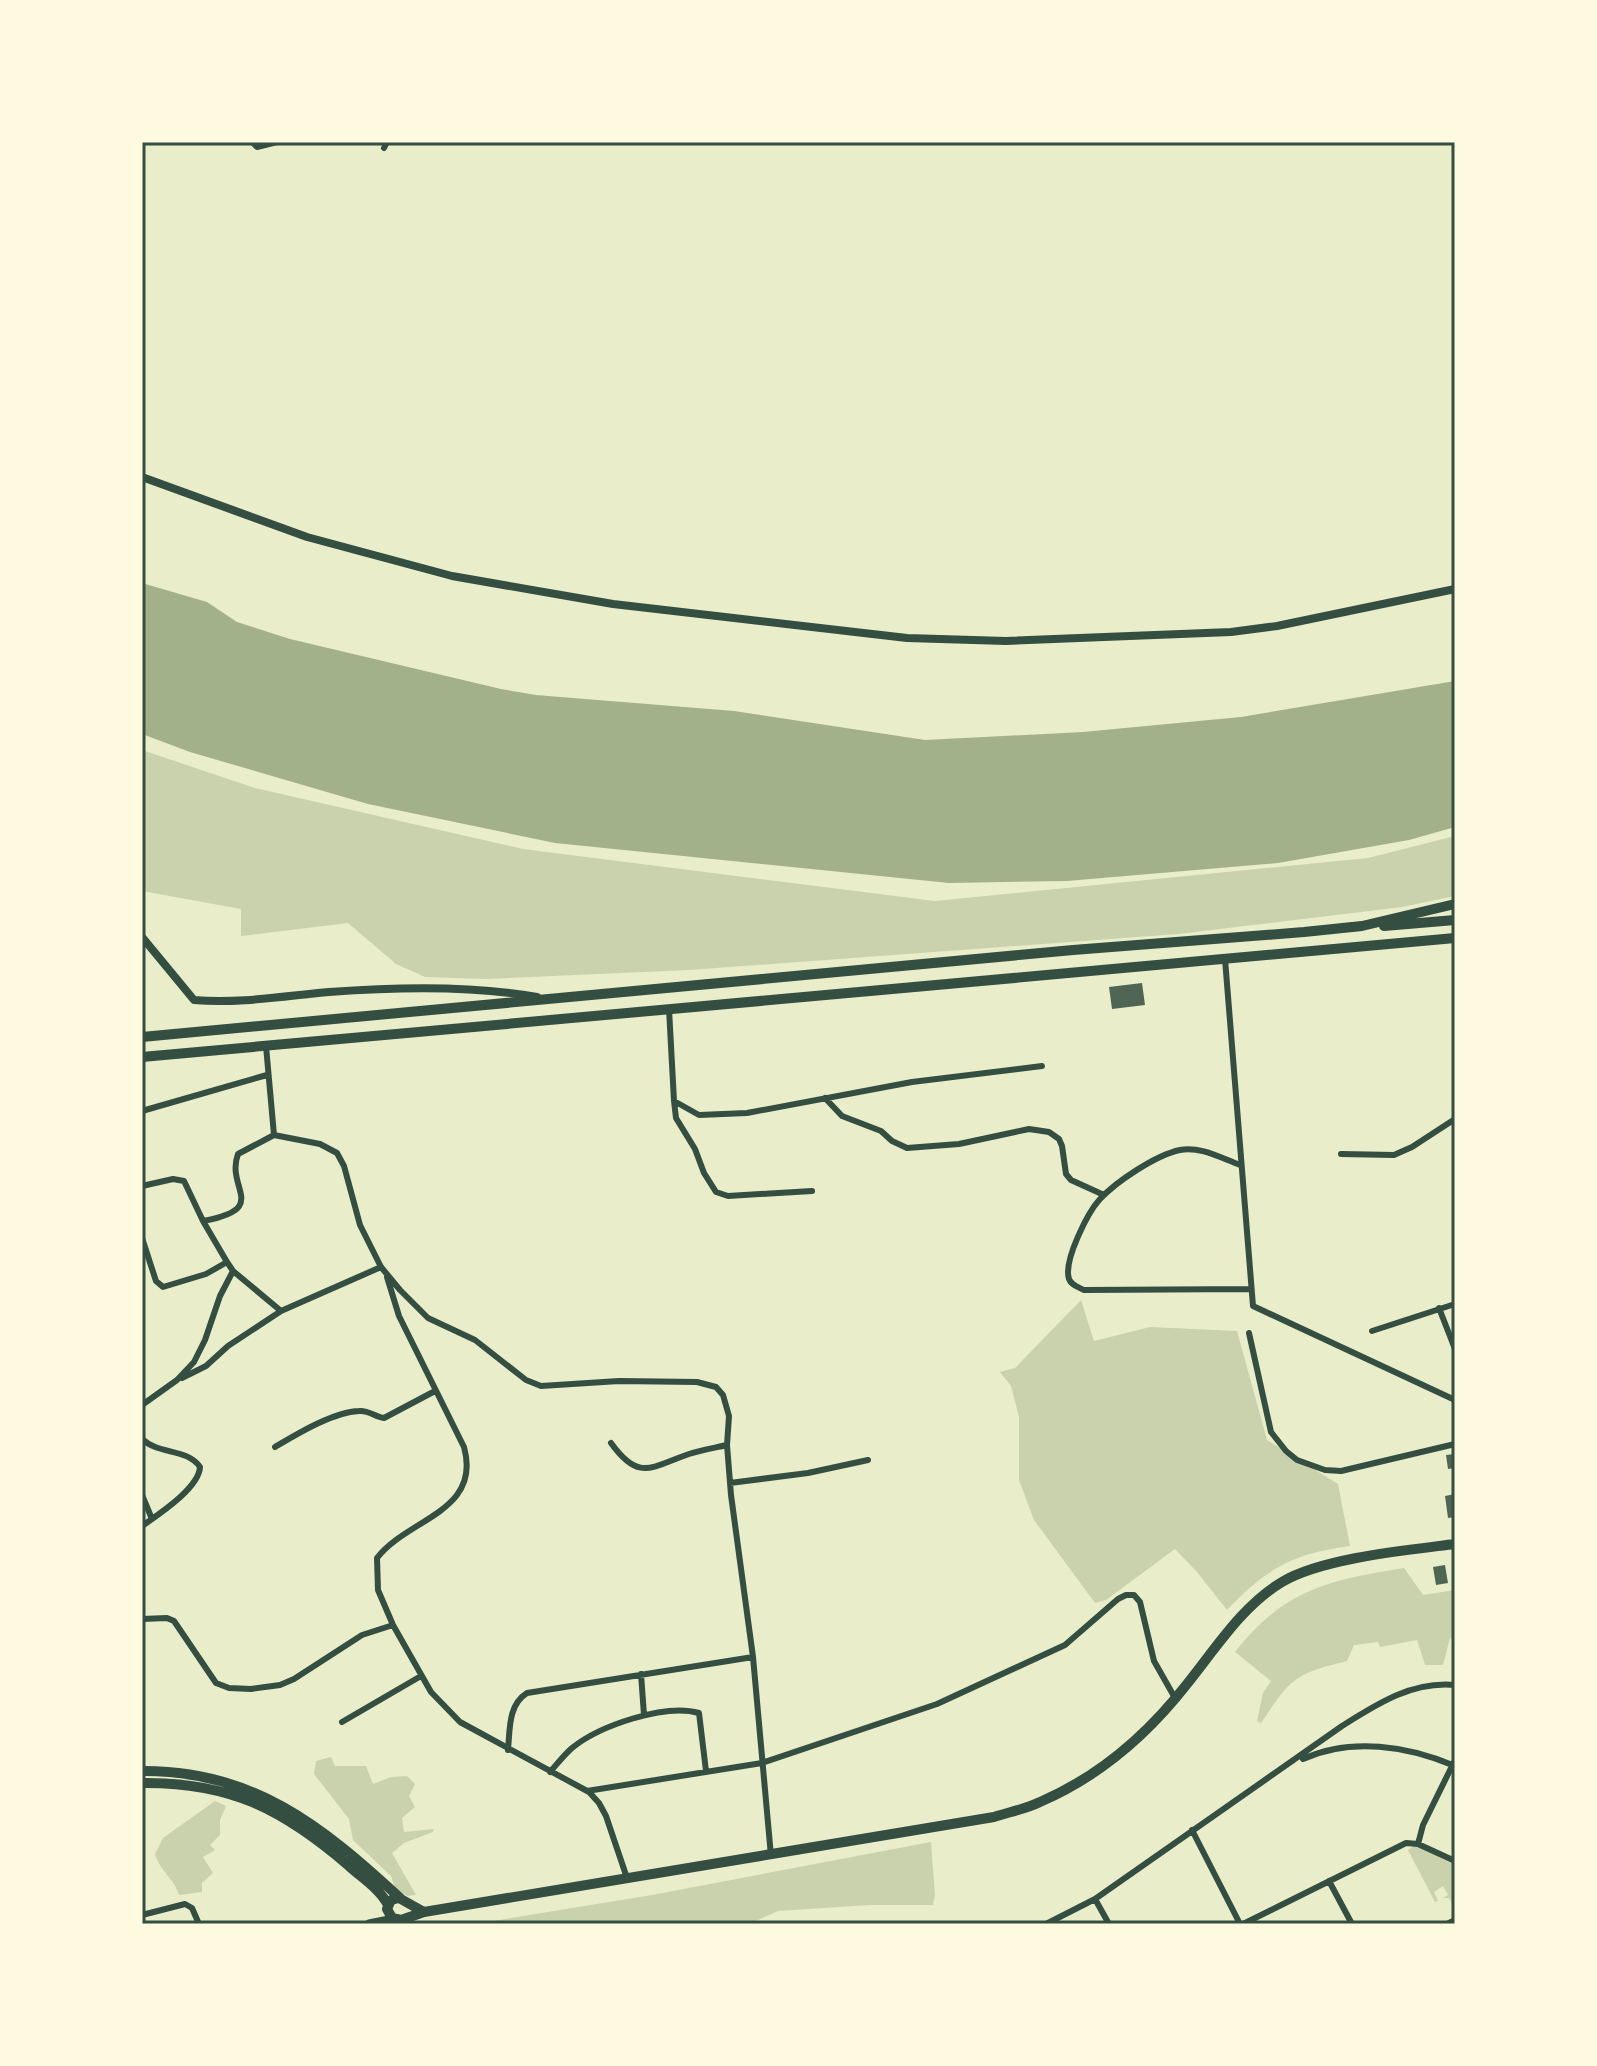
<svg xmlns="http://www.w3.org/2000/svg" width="1597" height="2066" font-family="Poppins,sans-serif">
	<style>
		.green { fill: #cad2ad }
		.water { fill: #a3b18a }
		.building { fill: #4f6655 }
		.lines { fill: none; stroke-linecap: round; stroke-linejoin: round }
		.minor { stroke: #344e41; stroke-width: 6 }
		.tertiary { stroke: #344e41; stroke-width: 8 }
		.secondary { stroke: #344e41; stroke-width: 9 }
		.primary { stroke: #344e41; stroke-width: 10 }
		.trunk { stroke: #344e41; stroke-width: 10 }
		.neatline { fill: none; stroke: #344e41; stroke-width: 3 }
	</style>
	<rect width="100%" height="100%" fill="#e9edc9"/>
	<path class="green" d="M142 750 255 788 523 849 935 901 1368 858 1455 836V896L1402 907 1178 934 689 970 486 979 425 977 396 964 348 923 241 936V909L142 891Z
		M1081 1300 1094 1341 1150 1327 1237 1331 1267 1440 1338 1484 1350 1546C1292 1554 1267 1568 1227 1610L1197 1572 1175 1549 1106 1600 1095 1603 1034 1520 1019 1480V1417L1011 1386 1000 1372 1015 1368Z
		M1404 1568 1423 1595 1455 1590V1638H1450L1443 1665H1425L1417 1640 1380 1647 1378 1642 1354 1645 1347 1661C1292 1675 1292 1678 1261 1723L1257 1721 1263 1693 1271 1681 1235 1652C1284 1589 1330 1580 1404 1568Z
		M331 1757 335 1766H366L373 1784 391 1777 407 1776 415 1784 409 1796 415 1807 402 1818 404 1832 434 1829 433 1832 404 1843 392 1853 416 1895 407 1896 395 1888 391 1876 353 1840 349 1819 314 1774 316 1761Z
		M215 1801 226 1806 220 1820V1835L210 1845 215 1850 203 1857 213 1873 202 1883V1892L179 1895C174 1878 161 1873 155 1854L163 1838Z
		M931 1842 935 1895 933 1905H869L778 1911 749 1924H475L652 1895Z
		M1415 1845 1455 1865V1909L1449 1898H1443L1448 1895 1443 1886 1434 1892 1438 1901 1435 1902 1408 1850Z"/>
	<path class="water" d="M142 583 207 602 237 622 290 639 501 689 536 695 734 711 925 740 1083 732 1241 717 1455 681V827L1409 840 1278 863 1067 881 949 883 555 843 368 804 190 752 142 734Z"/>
	<path class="building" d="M1142 983 1145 1005 1112 1009 1109 987Z
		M1455 1454V1468L1448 1469 1446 1455Z
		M1455 1494V1517L1448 1518 1445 1496Z
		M1445 1565 1448 1583 1436 1585 1433 1567Z"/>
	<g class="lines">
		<path class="minor" d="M252 142 257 147 277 142
			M384 148 387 142
			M1225 959 1253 1306 1455 1400
			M669 1009 674 1101 699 1115 747 1113 912 1082 1042 1066
			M266 1046 274 1135 320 1144 337 1153 344 1166 360 1225 381 1267 400 1290 428 1318 475 1340 526 1380 541 1386 619 1381 697 1382 716 1387 723 1395 729 1416 727 1445 731 1495 753 1657 771 1856
			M825 1098 842 1116 881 1131 892 1141 907 1148 959 1144 1029 1129 1049 1132 1059 1139 1062 1146 1066 1174 1071 1180 1104 1195
			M674 1101 676 1118 695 1149 704 1173 716 1192 728 1196 812 1191
			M142 1111 267 1075
			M1341 1154 1394 1155 1412 1147 1455 1119
			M1240 1165C1221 1158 1200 1146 1180 1150 1156 1155 1117 1181 1100 1199 1088 1212 1063 1261 1069 1279 1071 1285 1078 1287 1084 1290L1251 1289
			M142 1186 173 1179 184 1181 203 1221 227 1262 206 1274 163 1287 156 1281 142 1238
			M203 1221C271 1208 225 1189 238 1154L274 1135
			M227 1262 233 1271 281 1311 381 1267
			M387 1277 399 1316 464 1447C482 1512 408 1518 377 1558L378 1590 393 1625 431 1692 460 1722 589 1792 599 1803 606 1816 627 1878
			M1439 1308 1455 1349
			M1372 1331 1455 1304
			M1249 1333 1271 1432 1286 1451 1297 1460 1325 1470 1341 1471 1455 1444
			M182 1378 206 1366 228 1346 281 1311
			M142 1405 177 1380 194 1362 205 1340 220 1296 233 1271
			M142 1439C159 1455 187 1448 200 1467 199 1488 159 1514 142 1526
			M611 1443C639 1482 651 1467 689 1454 701 1450 714 1448 727 1445
			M275 1447C297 1434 333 1412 359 1411 369 1410 375 1417 384 1418L435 1391
			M730 1483 808 1473 868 1460
			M142 1495 152 1519
			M142 1619 167 1618 174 1621 216 1683 229 1688 251 1689 280 1685 294 1679 362 1635 393 1625
			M641 1674 644 1715
			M342 1722 421 1676
			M508 1750C510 1729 508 1705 527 1693L753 1657
			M1303 1759C1351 1737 1408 1746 1455 1766
			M550 1772C557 1764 564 1755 572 1748 599 1726 665 1703 699 1713L706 1771
			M587 1791 762 1763 937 1704 1065 1645 1118 1599 1126 1595H1134L1140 1602 1154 1661 1175 1698
			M1192 1830 1240 1924
			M1418 1844 1423 1825 1455 1760
			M1329 1881 1352 1924
			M1095 1899 1109 1924
			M142 1915 185 1904 192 1908 199 1924
			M1046 1924 1095 1899 1342 1726C1377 1704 1412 1681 1455 1685
			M1243 1924 1406 1843 1418 1844 1455 1861
			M1447 1924 1455 1920"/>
		<path class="tertiary" d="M142 477 307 537 452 576 613 604 907 638 1006 641 1231 632 1277 626 1455 589
			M142 937 194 1000C238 1004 285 996 329 992 396 987 471 985 537 997"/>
		<path class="secondary" d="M369 1924 394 1919"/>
		<path class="primary" d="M142 1771C253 1770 322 1826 400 1898
			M142 1783C230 1782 283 1809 349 1866 362 1878 380 1889 388 1905
			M424 1912 399 1898 391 1900 387 1909 392 1918 401 1920 424 1912 994 1817C1009 1812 1026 1809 1040 1802 1098 1777 1148 1734 1187 1684 1216 1648 1242 1606 1282 1582 1322 1558 1408 1550 1455 1544"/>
		<path class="trunk" d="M1384 926 1455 920
			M142 1037 1073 950 1304 932 1362 926 1455 904
			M142 1057 1455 938"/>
	</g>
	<rect width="1597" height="2066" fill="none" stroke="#fefae0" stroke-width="288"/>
	<rect x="144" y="144" width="1309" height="1778" class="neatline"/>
</svg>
